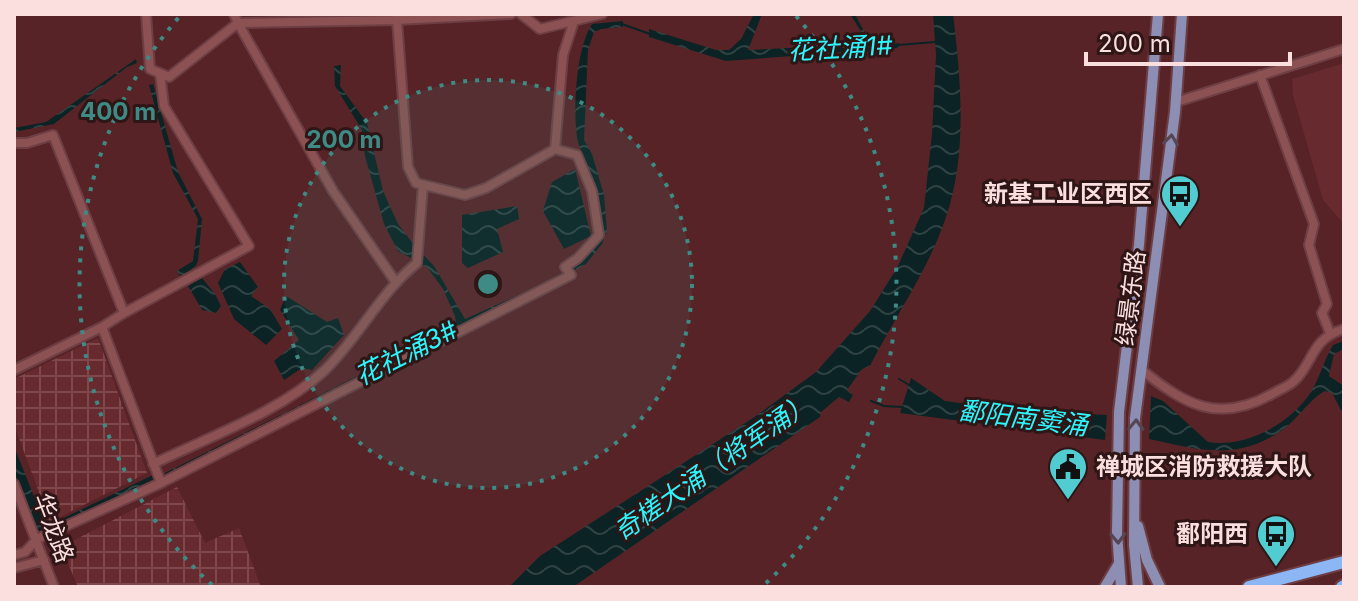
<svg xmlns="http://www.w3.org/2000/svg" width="1358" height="601" font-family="Inter,'Noto Sans SC',sans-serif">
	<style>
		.built { fill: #672a2e }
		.industrial { fill: url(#industrial-grid) }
		.water { fill: url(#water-waves) }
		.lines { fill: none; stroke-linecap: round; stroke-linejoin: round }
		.stream { stroke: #0b2324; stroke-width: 2 }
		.minor-casing { stroke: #6d3f44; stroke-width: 12 }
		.major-casing { stroke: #6d3f44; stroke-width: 14 }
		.highway-casing { stroke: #6d3f44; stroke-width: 16 }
		.minor { stroke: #8c5253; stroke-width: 8 }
		.major { stroke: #8d8eb4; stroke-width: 10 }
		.highway { stroke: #8db6f4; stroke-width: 12 }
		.oneway { stroke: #544655 }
		.ring { fill: none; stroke: #3e8b85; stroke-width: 4; stroke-dasharray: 4 8 }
		.labels { text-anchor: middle; stroke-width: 6; stroke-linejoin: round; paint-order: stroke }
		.poi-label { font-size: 24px; font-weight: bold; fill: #fbdfdf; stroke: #2e1616; text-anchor: end }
		.street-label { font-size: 24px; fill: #fbdfdf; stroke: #2e1616 }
		.water-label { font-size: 26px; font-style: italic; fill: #2cf5fb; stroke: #2e1616 }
		.centre { fill: #3e8b85; stroke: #2e1616; stroke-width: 4 }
		.ring-label { font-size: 24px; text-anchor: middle; font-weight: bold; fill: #3e8b85; stroke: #2e1616; stroke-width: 6; stroke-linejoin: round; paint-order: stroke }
	</style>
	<defs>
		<pattern id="industrial-grid" width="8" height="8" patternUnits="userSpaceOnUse" patternTransform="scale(2)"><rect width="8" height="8" fill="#672a2e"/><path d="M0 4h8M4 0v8" fill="none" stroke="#7e484c"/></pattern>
		<pattern id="water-waves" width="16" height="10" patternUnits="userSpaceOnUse" patternTransform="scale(2)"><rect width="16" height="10" fill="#0b2324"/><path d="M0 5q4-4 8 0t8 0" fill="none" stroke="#2f4243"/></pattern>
	</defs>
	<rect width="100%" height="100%" fill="#582326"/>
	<path class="built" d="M1344 63V224L1323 200 1293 95 1292 79Z"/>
	<path class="industrial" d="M98 338 147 473 50 522 14 425V379Z
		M177 487 205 543 239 528 261 587H78L61 547Z"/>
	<path class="water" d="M754 14H762L748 50 869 44 850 14H855C867 38 871 47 899 43V48L726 61 649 37V29L716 50H729L741 39Z
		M933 14H953C961 80 968 156 945 220 927 272 895 317 870 366L862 369 847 390 853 395 849 402 839 397 821 412 820 417 573 587H509L540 556 753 418 816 372 870 311 897 268 924 208 932 134 936 55Z
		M623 21V27L601 29 594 32 588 50 584 140 592 154 604 195 607 231 602 244 586 264 518 302 164 478 165 473 449 330 456 324 455 316 443 289 427 267 398 251 384 224 365 156 362 130 335 86 334 66 341 65 340 86 367 123 383 191 398 224 414 245 434 266 465 319C495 305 556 281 579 261 612 232 598 195 585 160 582 152 578 145 577 137 573 108 576 48 592 24Z
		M136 59 137 63 127 67 54 124 14 132V128L46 122Z
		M153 84 178 172 202 219 198 261 195 267 180 276 177 271 193 261 198 219 173 173 149 85Z
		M575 169 591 236 564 249 543 211 552 182Z
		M517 206 519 219 497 229 503 252 468 268 462 263V215Z
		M240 262 258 287 251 296 270 309 282 329 266 345 234 319 218 283 225 269Z
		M202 278 215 294 221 306 216 313 202 310 188 286Z
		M286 296 327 322 338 318 344 335 312 370 302 368 284 380 274 361 299 340 280 310Z
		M1344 341V349L1334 354 1329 376 1344 386V416L1332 393 1325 391C1312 397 1298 418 1285 428 1239 462 1199 450 1149 439L1151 396 1163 401 1208 442C1246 448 1290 424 1311 392 1320 377 1324 360 1333 345Z
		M911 378 945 401 1072 418 1089 414 1107 415 1105 440 900 413Z
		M14 446 46 527V532L40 535 14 472Z
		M155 474 154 479 51 530 49 525Z"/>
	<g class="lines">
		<path class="stream" d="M622 24 650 34
			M898 45 935 42
			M899 379 909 385
			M871 401 884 406 903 407"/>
		<g class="minor-casing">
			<path id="minor" d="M146 14 150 69 169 77 238 23 234 14
				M511 14 397 20 408 167 416 183 465 195 486 188 555 149 563 55 574 21
				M521 14 540 29 602 14
				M1260 75 1314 224 1309 245 1327 304 1322 313 1330 333
				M1176 102 1344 49
				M14 143H27L53 135 124 313 102 327
				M395 281 333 191 238 23 397 20V14
				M124 313 249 246 164 106 160 73
				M14 370 102 327 161 483 37 539 25 552 14 555
				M1142 370C1185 405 1219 424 1272 394 1278 390 1288 387 1294 381 1314 363 1310 339 1344 329
				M153 464C209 437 280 412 325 370 359 337 380 293 417 263L423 185
				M161 483 571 275 565 267 578 258 599 235 592 191 577 155 555 149
				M14 484 54 587
				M14 568 44 560"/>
		</g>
		<g class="major-casing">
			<path id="major" d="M1138 526 1147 560 1160 587
				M1105 587 1118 565
				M1121 587 1117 533 1119 412 1139 245 1158 14
				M1138 587 1134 545 1135 418 1175 112 1182 14"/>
		</g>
		<g class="highway-casing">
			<path id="highway" d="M1249 587 1344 562
				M1342 587 1344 586"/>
		</g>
		<use href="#minor" class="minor"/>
		<use href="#major" class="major"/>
		<use href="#highway" class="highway"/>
	</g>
	<defs><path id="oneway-chevron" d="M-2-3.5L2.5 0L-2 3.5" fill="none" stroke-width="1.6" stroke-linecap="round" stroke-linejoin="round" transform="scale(2)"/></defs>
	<g class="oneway">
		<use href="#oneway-chevron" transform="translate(1171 140) rotate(-83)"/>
		<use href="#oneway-chevron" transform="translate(1136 425) rotate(-88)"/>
		<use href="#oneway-chevron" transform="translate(1118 538) rotate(88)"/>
	</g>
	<circle cx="488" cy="284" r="204" fill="#3e8b85" fill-opacity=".12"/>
	<g class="ring">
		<circle cx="488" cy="284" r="204"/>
		<path d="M212 585A408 408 0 0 1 180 16M796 16A408 408 0 0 1 764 585"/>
	</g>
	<defs>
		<g id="bus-pin" transform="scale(2)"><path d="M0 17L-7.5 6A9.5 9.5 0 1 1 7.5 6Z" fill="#51ccd1" stroke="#2e1616"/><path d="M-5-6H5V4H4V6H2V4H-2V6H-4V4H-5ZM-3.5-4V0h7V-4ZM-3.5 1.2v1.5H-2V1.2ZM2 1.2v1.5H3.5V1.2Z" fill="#111"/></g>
		<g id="civic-pin" transform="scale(2)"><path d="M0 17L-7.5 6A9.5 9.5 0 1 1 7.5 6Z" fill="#51ccd1" stroke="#2e1616"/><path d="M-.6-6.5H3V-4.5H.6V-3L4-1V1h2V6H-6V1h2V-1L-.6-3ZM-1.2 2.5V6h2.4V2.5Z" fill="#111"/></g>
	</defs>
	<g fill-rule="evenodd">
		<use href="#bus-pin" x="1180" y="194"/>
		<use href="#civic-pin" x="1068" y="467"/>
		<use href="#bus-pin" x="1276" y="534"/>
	</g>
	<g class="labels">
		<g class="poi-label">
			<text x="1152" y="202">新基工业区西区</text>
			<text x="1096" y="475" text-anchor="start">禅城区消防救援大队</text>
			<text x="1248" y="542">鄱阳西</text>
		</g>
		<g class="street-label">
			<text transform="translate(1131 298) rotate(-83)" y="8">绿景东路</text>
			<text transform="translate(53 528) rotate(69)" y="8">华龙路</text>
		</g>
		<g class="water-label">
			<text transform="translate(840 48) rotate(-3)" y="9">花社涌1#</text>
			<text transform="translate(406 353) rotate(-27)" y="9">花社涌3#</text>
			<text transform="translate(1023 418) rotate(7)" y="9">鄱阳南窦涌</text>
			<text transform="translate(713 467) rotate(-35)" y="9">奇槎大涌（将军涌）</text>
		</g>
	</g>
	<circle cx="488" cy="284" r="12" class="centre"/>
	<g class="ring-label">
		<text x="118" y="120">400 m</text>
		<text x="344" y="148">200 m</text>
	</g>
	<rect width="1358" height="601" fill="none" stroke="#fbdfdf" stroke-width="32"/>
	<path d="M1086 52v12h204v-12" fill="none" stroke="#fbdfdf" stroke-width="4"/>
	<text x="1098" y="52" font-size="24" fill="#fbdfdf" stroke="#2e1616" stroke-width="6" paint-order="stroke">200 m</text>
</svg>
